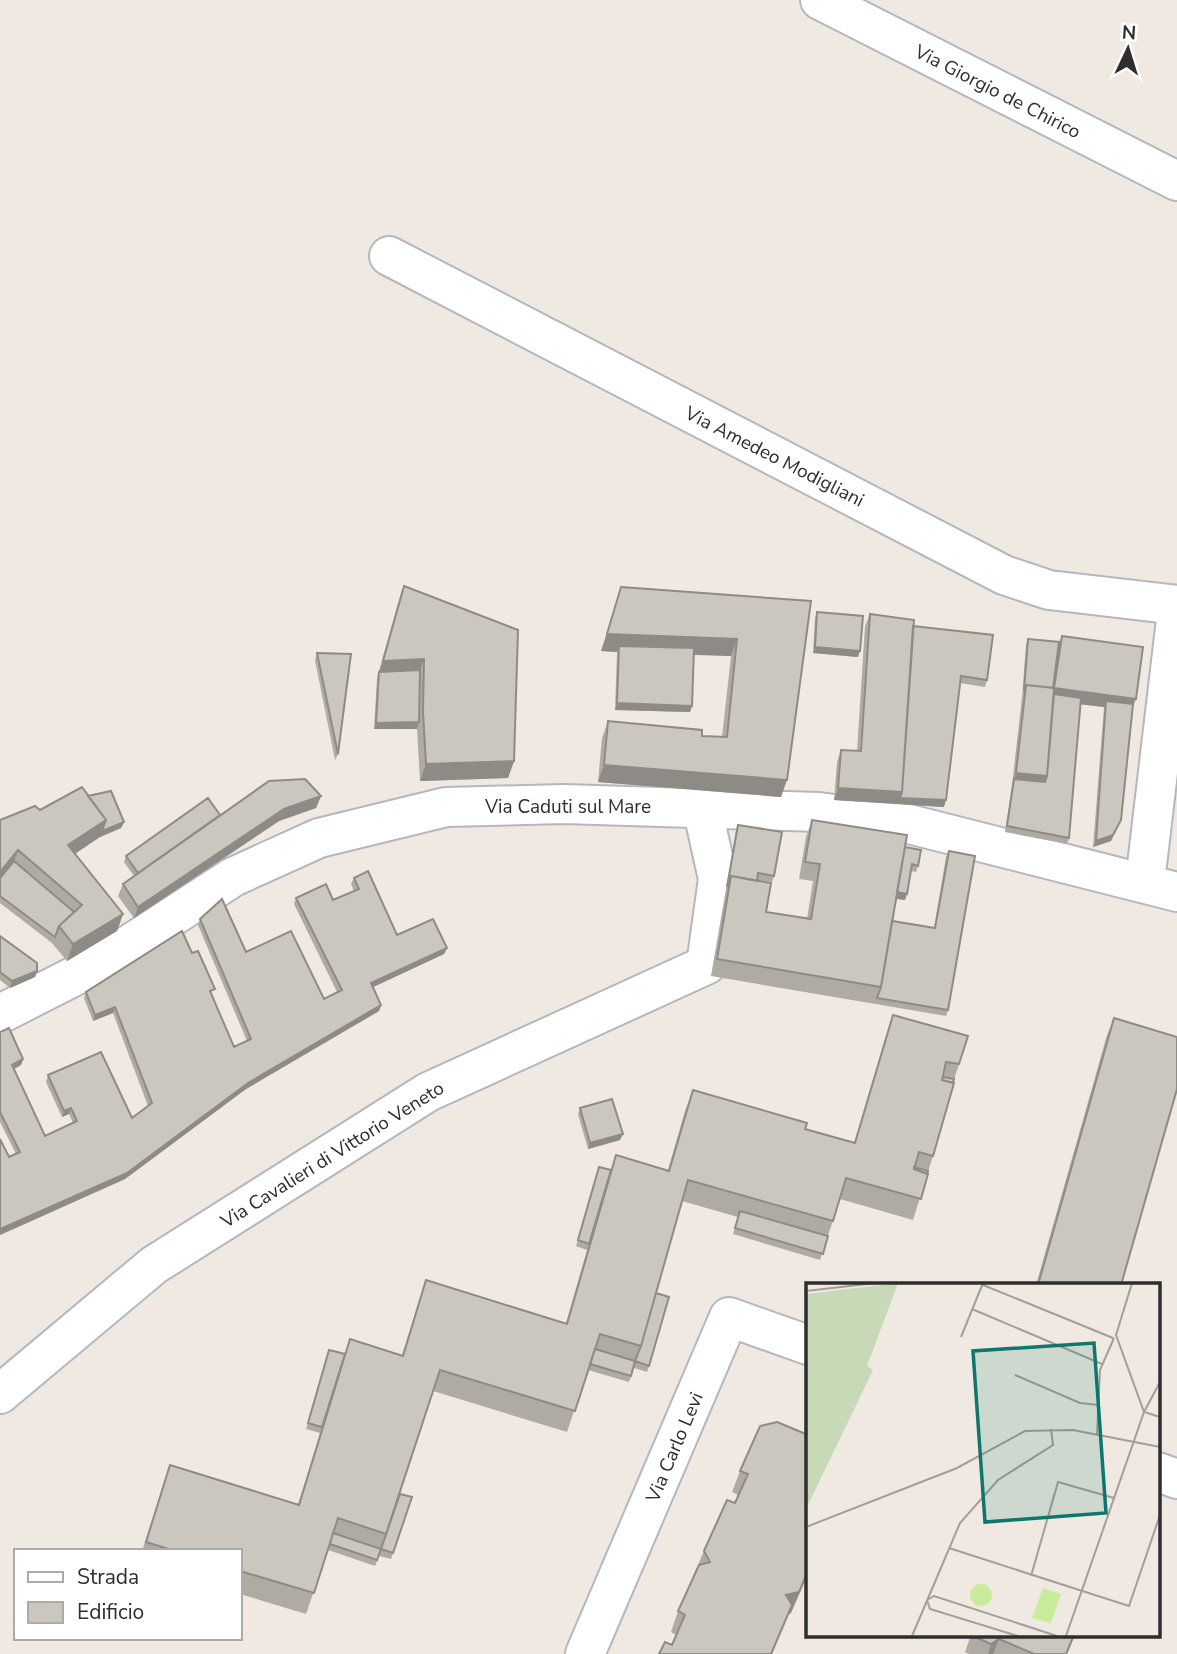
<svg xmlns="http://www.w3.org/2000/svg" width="1177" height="1654" font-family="'Nunito Sans',sans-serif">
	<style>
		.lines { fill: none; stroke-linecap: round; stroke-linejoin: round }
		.street-casing { stroke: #b4b7c1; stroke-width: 42 }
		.street { stroke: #fff; stroke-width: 38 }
		.wall { fill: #afaba4 }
		.shaded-wall { fill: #8e8b86 }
		.building { fill: #cbc7bf; stroke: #8e8b86; stroke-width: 2 }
		.labels { text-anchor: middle; stroke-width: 5; stroke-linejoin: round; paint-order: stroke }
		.street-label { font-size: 19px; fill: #2e2e2e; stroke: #fff }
		.inset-road { fill: none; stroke: #a29e99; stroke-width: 2 }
		.view { fill: #0f766e; fill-opacity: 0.15; stroke: #0f766e; stroke-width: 3.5 }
		.inset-edge { fill: none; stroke: #2e2e2e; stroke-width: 3.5 }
	</style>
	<rect width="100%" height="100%" fill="#efe9e1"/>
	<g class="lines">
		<g class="street-casing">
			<path id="street" d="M820 0 1177 181
				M389 256 1004 575 1049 590 1177 605
				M1145 882 1177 611
				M0 1014 104 961 233 877 319 838 446 807 564 804 819 812 909 824 1177 892
				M0 1394 154 1265 428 1092 706 965 718 879 702 807
				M1158 1472 1177 1479
				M585 1654 729 1317 808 1345"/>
		</g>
		<use href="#street" class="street"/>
	</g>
	<path class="wall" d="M404 586 514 761 508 778 420 781 417 729H374L377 678 398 603Z
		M621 587 811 601 781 797 598 782 602 738 608 721 702 736 722 737 731 656 694 655 692 706 690 712 615 710 617 652 601 651Z
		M817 612 858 657 813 653 815 618Z
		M870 614 913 626 987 680 985 687 960 683 944 807 834 800 837 762 841 750 857 751 865 626Z
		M1062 636 1136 699 1133 704 1121 820 1111 841 1093 847 1104 707 1081 704 1069 838 1067 844 1005 832 1012 785 1022 697 1026 645 1028 639 1059 642Z
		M317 653 338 754 335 760 315 660Z
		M88 796 124 822 121 828 100 837 75 854 123 914 117 931 67 961 52 943 0 903V820Z
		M321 796 316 808 279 821 134 918 118 896 123 884 134 876 124 862 126 856 220 815Z
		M812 820 905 847 918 866 916 872 911 871 905 900 896 899 892 921 934 928 946 857 949 851 948 1010 946 1016 711 976 736 831 738 825 774 876 772 882 757 880 766 912 807 919 813 881 799 879 806 837Z
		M354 878 397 935 447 948 444 954 373 987 381 1005 379 1011 246 1089 125 1179 0 1235V1139L9 1157 16 1154 0 1122V1032L23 1059 21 1065 14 1069 45 1136 73 1123 69 1114 62 1117 46 1082 48 1075 132 1118 148 1106 113 1013 93 1021 84 998 86 992 212 996 234 1047 247 1041 198 925 200 919 246 952 324 999 337 992 294 904 296 898 333 900 354 891 351 884Z
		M0 936 37 971 35 977 10 988 0 980Z
		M893 1015 959 1064 953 1083 933 1156 913 1220 840 1199 820 1260 733 1234 738 1217 682 1201 656 1293 649 1366 647 1372 634 1368 629 1382 588 1370 567 1432 433 1391 400 1494 412 1497 391 1559 379 1556 375 1566 328 1550 306 1614 240 1594V1551H142L170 1465 298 1505 320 1433 306 1429 327 1356 344 1354 402 1355 426 1280 566 1323 587 1250 576 1246 597 1173 611 1170 616 1155 668 1170 685 1111 693 1090 805 1129 854 1143 886 1036Z
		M1114 1018 1121 1285H1036L1107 1035Z
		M580 1108 620 1140 588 1149 578 1114Z
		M760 1426 791 1613 788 1614 772 1654H659L672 1645 676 1635 671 1632 678 1611 704 1551 735 1503 738 1495 732 1492 740 1471Z
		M971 1635H1075L1067 1654H969L965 1652Z"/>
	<path class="shaded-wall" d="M607 634 737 639 731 656 619 652V646L617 652 601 651Z
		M815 647 860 651 858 657 813 653Z
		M424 659 418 676 379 672 377 678 383 661Z
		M1054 688 1136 699 1131 711 1106 701 1104 707 1052 701Z
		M617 703 692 706 690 712 615 710Z
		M419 722 417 729H374L376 723Z
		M514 761 508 778 420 781 426 764Z
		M604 765 787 780 781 797 598 782Z
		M1016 773 1047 776 1043 788 1014 779Z
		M838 788 902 792 946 800 944 807 834 800Z
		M321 796 316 808 279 821 134 918 138 907 284 809Z
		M106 820 124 822 121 828 100 837 62 862 68 845Z
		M1121 820 1111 841 1093 847 1096 841Z
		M18 850 12 867 0 881V872Z
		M895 892 907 894 905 900 893 898Z
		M123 914 117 931 67 961 73 944Z
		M447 948 444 954 369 989 371 983Z
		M37 971 35 977 10 988 12 981Z
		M381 1005 379 1011 246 1089 125 1179 0 1235V1229Z
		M115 1007 113 1013 93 1021 95 1015Z
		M23 1059 21 1065 10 1071 12 1065Z
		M71 1108 69 1114 62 1117 64 1111Z
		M623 1134 620 1140 588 1149 590 1143Z
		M808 1571V1574L791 1613 788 1614 772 1654H771L786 1595Z
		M999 1639 993 1654H988L991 1644Z"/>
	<path class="building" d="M404 586 518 630 514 761 426 764 423 712 424 659 383 661Z
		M621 587 811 601 787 780 604 765 608 721 702 730V736L727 737 737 639 607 634Z
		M817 612 863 616 860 651 815 647Z
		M870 614 914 620 902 792 838 788 841 750 861 751Z
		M913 626 993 635 987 680 961 676 946 800 900 798 902 792Z
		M1062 636 1143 647 1136 699 1054 688Z
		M1028 639 1059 642 1053 688 1026 685 1024 691Z
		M619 646 694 648 692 706 617 703Z
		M317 653 351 654 338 754Z
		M420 670 419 722 376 723 379 672Z
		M1026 685 1054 688 1047 776 1016 773Z
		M1054 694 1081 698 1069 838 1007 826 1014 779 1045 782 1047 776Z
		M1106 701 1133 704 1121 820 1113 835 1096 841Z
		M305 779 321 796 284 809 138 907 123 884 269 781Z
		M82 787 106 820 68 845 123 914 73 944 59 926 82 905 18 850 0 872V820L35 806 40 810Z
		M111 791 124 822 102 831 106 820 88 796Z
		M208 798 220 815 138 873 126 856Z
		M812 820 907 835 881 987 717 959 731 876 771 883 766 912 811 919 820 864 805 862Z
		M738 825 782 832 774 876 758 873 757 881 731 876 727 887Z
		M905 847 921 850 918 866 912 864 907 894 897 892Z
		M949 851 975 856 948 1010 877 998 881 987 892 921 935 928Z
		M14 861 74 912 59 926 55 937 0 896V878Z
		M368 871 397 935 433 919 447 948 371 983 381 1005 248 1083 127 1173 0 1229V1139L9 1157 20 1152 0 1112V1032L9 1028 23 1059 12 1065 45 1136 77 1121 71 1108 64 1111 48 1075 101 1052 132 1118 152 1103 115 1007 95 1015 86 992 182 931 192 953 198 951 215 989 210 991 234 1047 251 1039 200 919 222 899 246 952 291 931 324 999 342 990 296 898 326 884 333 900 359 889 354 878Z
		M0 936 37 963V971L12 981 0 972Z
		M893 1015 968 1036 959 1064 946 1062 942 1080 954 1083 933 1156 919 1152 914 1169 928 1174 921 1199 846 1178 833 1221 688 1180 641 1346 600 1334 575 1411 440 1370 386 1534 338 1518 314 1593 240 1571V1551H175L146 1542 170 1465 299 1505 350 1339 403 1356 426 1280 567 1324 616 1155 669 1171 693 1090 807 1123 805 1129 855 1143Z
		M1114 1018 1177 1037V1089L1121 1285H1038Z
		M943 1077 954 1079 953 1083 942 1080Z
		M612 1099 623 1134 590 1143 580 1108Z
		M599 1167 611 1170 589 1244 578 1240Z
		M914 1167 928 1171 927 1174 914 1169Z
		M740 1211 828 1236 823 1254 735 1228Z
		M656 1293 669 1297 649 1366 635 1361 641 1346Z
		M595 1349 635 1361 631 1376 590 1364Z
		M329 1350 345 1354 322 1427 308 1423Z
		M777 1422 808 1435V1571L799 1592 786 1595 792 1605 771 1654H659L665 1642 672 1645 685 1615 678 1611 699 1565 710 1562 704 1551 727 1500 735 1503 748 1474 740 1471 760 1426Z
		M400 1494 412 1497 393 1553 381 1549Z
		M333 1533 381 1549 377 1560 330 1544Z
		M971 1635H1074L1066 1654H1034L999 1639 991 1644Z"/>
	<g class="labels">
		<g class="street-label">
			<text transform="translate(998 91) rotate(27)" y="7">Via Giorgio de Chirico</text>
			<text transform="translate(775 456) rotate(27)" y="7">Via Amedeo Modigliani</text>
			<text x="568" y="813">Via Caduti sul Mare</text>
			<text transform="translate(332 1154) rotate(-32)" y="7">Via Cavalieri di Vittorio Veneto</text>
			<text transform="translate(674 1447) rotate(-67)" y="7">Via Carlo Levi</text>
		</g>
	</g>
	<g transform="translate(806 1283)">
		<rect width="354" height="354" fill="#efe9e1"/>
		<path d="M92 0 61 83 67 87 0 226V11Z" fill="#c8d9b8"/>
		<path d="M164 312a11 11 0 1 1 22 0a11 11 0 1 1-22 0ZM237 305 255 311 245 340 226 335Z" fill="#c9ec9a"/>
		<path class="inset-road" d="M177 2 307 55M0 8 70 0M166 26 296 81M155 54 177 0M209 92 274 120 293 122M354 99 338 129 354 134M291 151 294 87 308 55M0 244 151 185 219 148 267 147 354 164M143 265 323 323 354 232M225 293 252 199 308 215M121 317 128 313 251 353M121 317 124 326 212 353M106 353 154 240 192 197 247 162 245 146M260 353 338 129 310 52 326 0"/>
		<path class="view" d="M288 60 300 230 179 239 167 68Z"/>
		<rect width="354" height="354" class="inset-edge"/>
	</g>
	<rect x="14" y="1549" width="228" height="91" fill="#ffffff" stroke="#ababab" stroke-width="2"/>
	<rect x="28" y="1572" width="35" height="10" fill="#ffffff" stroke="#ababab" stroke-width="2"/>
	<text x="77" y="1584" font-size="21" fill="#2e2e2e">Strada</text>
	<rect x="28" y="1602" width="35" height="21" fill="#cbc7bf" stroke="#ababab" stroke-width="2"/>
	<text x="77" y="1619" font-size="21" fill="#2e2e2e">Edificio</text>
	<g transform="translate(1128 49) rotate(4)" stroke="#ffffff" stroke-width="5" paint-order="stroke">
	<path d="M0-5L12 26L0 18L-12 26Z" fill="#2e2e2e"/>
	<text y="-10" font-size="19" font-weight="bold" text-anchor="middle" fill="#2e2e2e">N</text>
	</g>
</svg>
